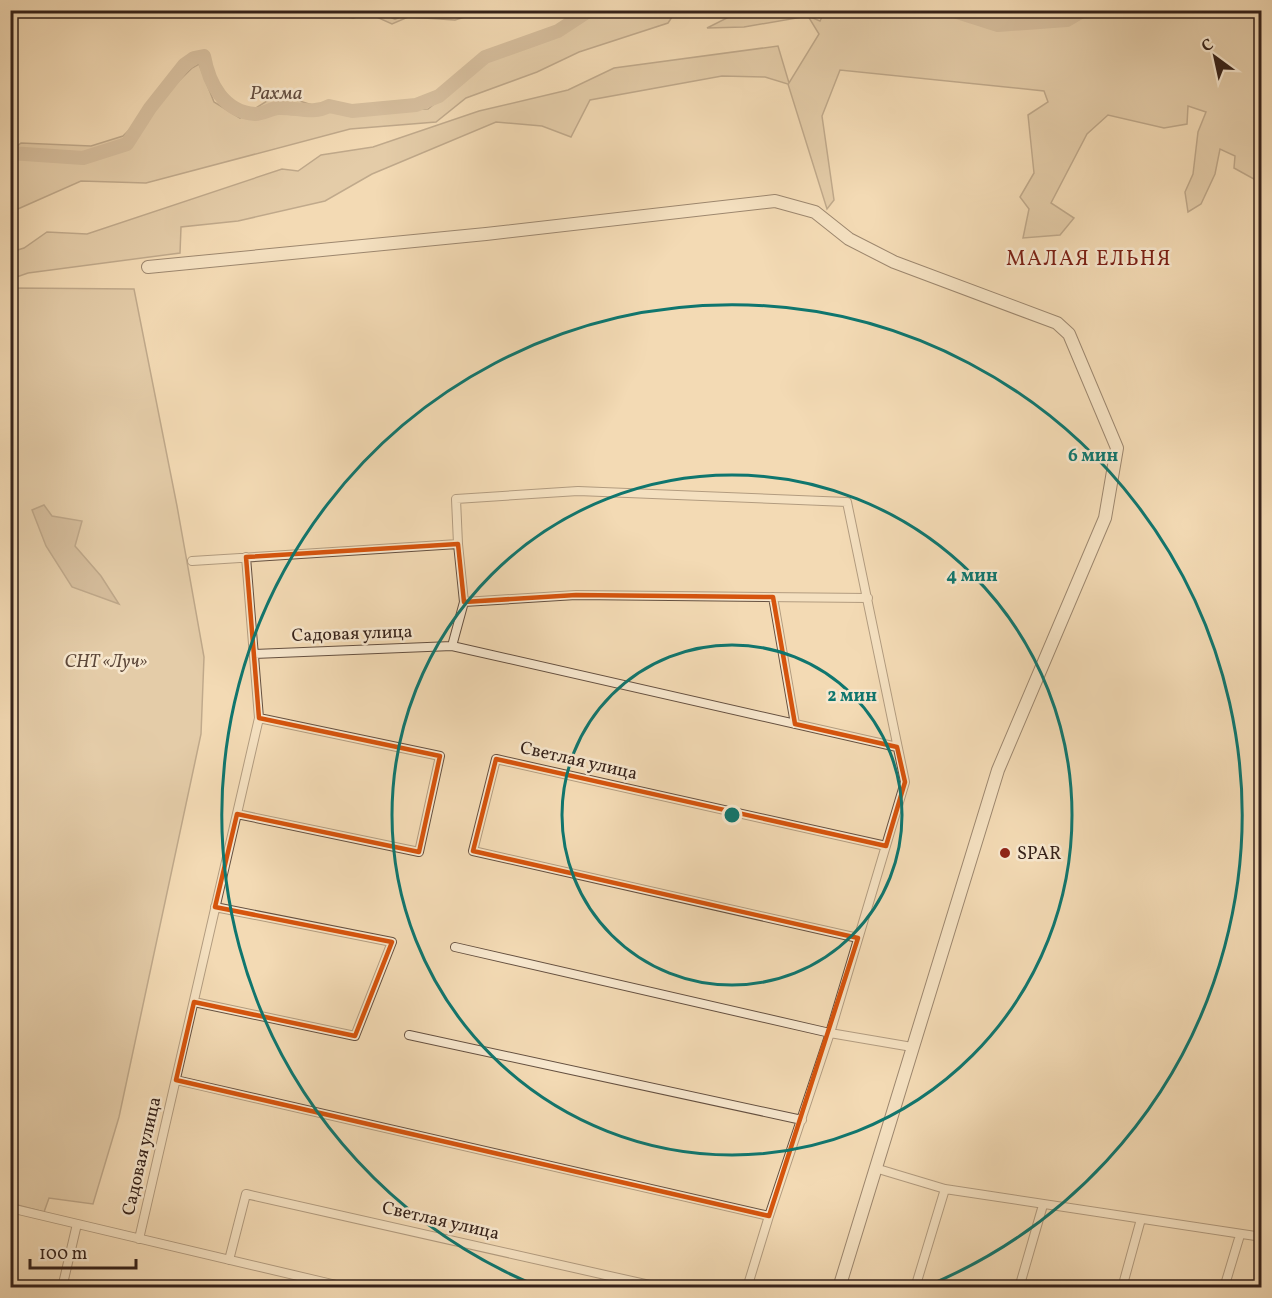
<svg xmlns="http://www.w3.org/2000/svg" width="1272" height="1298" font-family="Vollkorn,serif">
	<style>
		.green { fill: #d3bb9a; stroke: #846e5a; stroke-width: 1.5 }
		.water { fill: #b39b80; stroke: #816b57; stroke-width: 1.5 }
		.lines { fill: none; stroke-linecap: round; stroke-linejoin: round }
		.stream { stroke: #816b57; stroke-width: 2 }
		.river { stroke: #b39b80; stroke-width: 14 }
		.street-casing { stroke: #655040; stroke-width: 10 }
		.secondary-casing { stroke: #36221a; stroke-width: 14 }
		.street { stroke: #f7e7ce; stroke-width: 8 }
		.secondary { stroke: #f7e7ce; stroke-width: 12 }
		.marked { fill: none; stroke: #d6540d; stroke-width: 4.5; stroke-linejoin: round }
		.ring { fill: none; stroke: #0f766e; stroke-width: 3 }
		.poi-dot { fill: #8f2418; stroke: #f7e7ce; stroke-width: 2 }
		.labels { text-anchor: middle; stroke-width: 5; stroke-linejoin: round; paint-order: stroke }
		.street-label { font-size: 18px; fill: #36221a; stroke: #f7e7ce }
		.park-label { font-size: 18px; font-style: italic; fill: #5d483a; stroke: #f7e7ce }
		.poi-label { font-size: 18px; fill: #36221a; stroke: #f7e7ce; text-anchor: start }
		.water-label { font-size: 20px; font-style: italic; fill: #624c3e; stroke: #f7e7ce }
		.quarter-label { font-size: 21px; letter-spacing: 1.5px; fill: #7a1f14; stroke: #f7e7ce }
		.centre { fill: #0f766e; stroke: #f7e7ce; stroke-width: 3 }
		.ring-label { font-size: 18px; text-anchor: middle; font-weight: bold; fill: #0f766e; stroke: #f7e7ce; stroke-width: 5; stroke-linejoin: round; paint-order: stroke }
	</style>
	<rect width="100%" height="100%" fill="#f3dab4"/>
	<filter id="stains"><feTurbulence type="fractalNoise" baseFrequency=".00333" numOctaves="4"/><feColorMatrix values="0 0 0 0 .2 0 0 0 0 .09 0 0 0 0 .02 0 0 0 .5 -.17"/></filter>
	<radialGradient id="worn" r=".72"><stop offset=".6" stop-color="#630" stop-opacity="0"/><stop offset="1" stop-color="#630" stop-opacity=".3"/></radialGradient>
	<path class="green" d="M602 10 676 11 668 23 579 52 537 72 466 98 436 122 350 129 146 183 81 181 11 212V151L21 143 91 146 123 136 192 68 199 64 214 102 240 118 278 94 331 111 428 109 489 60 569 29Z
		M1016 10 1026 24 1067 20 1084 11H1261V183L1234 168 1235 156 1220 149 1215 174 1201 204 1188 212 1185 192 1193 174 1198 132 1206 112 1188 106 1187 124 1164 128 1108 115 1087 134 1051 203 1074 218 1060 235 1023 238 1029 209 1020 197 1034 173 1028 115 1048 102 1044 91 840 70 822 116 834 200 827 209 788 84 765 77 722 76 590 100 571 137 542 126 496 122 372 174 325 201 238 221 181 227 180 253 28 273 11 279V252L24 248 47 232 87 234 282 169 298 171 321 155 373 147 479 111 568 90 614 68 778 46 789 83 819 34 808 16 744 27 707 28 735 14 737 11H812L808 16 820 21 825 11Z
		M321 11V10L485 11 455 20 408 17 392 24 370 14 353 18 329 14Z
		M13 288 134 289 177 506 204 657 201 734 119 1117 93 1204 49 1198 44 1212 10 1203V290Z"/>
	<path class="water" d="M44 505 52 516 82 521 75 546 101 576 119 604 72 587 46 546 32 510Z"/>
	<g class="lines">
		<path class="stream" d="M349 10 364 13 368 10
			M376 10 395 19 404 15 408 10
			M411 10C423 18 452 13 466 10"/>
		<path class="river" d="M951 10 998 25 1067 20 1084 10
			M10 153 83 158 127 144 150 108 184 65 194 58 204 56C209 84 224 112 255 114 263 114 270 109 278 108 296 107 313 115 329 106L352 111 416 105 439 96 485 57 558 31 590 10"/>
		<g class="street-casing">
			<path id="street" d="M192 561 458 544
				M773 597 795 724
				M464 602 576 595 868 598
				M452 646 464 602 458 544 456 499 578 491 847 502 905 782 830 1033 769 1216 747 1288
				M254 654 452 646 897 747
				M237 814 419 852 440 756 259 718
				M858 938 473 851 496 759 886 846
				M455 947 830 1033 912 1047
				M194 1002 355 1036 392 942 215 907
				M409 1035 802 1120
				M176 1080 769 1216
				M875 1168 945 1189 1262 1237
				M10 1208 349 1288
				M139 1239 259 718 246 557
				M229 1260 246 1194 663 1288
				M10 1284 28 1288
				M62 1288 77 1224
				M915 1288 945 1189
				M1019 1288 1043 1205
				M1122 1288 1141 1219
				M1224 1288 1240 1235"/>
		</g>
		<g class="secondary-casing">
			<path id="secondary" d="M148 267 486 234 775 201 815 212 849 239 894 262 1057 323 1069 334 1117 448 1105 518 998 770 839 1288"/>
		</g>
		<use href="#street" class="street"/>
		<use href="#secondary" class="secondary"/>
	</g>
	<path d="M0 0H1272V1298H0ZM458 544 464 602 576 595 773 597 795 724 897 747 905 782 886 846 496 759 473 851 858 938 769 1216 176 1080 194 1002 355 1036 392 942 215 907 237 814 419 852 440 756 259 718 246 557Z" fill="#f3dab4" fill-opacity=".55" fill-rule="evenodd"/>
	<path class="marked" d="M458 544 464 602 576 595 773 597 795 724 897 747 905 782 886 846 496 759 473 851 858 938 769 1216 176 1080 194 1002 355 1036 392 942 215 907 237 814 419 852 440 756 259 718 246 557Z"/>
	<g class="ring">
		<circle cx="732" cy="815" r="170"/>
		<circle cx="732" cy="815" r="340"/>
		<path d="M537 1286A510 510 0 1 1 927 1286"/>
	</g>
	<circle class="poi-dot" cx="1005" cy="853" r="6"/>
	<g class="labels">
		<g class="street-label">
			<text transform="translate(352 633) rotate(-2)" y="6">Садовая улица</text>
			<text transform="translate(579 760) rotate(13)" y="6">Светлая улица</text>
			<text transform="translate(141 1156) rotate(-77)" y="6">Садовая улица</text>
			<text transform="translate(441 1220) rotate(13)" y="6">Светлая улица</text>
		</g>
		<g class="park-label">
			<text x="106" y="667">СНТ «Луч»</text>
		</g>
		<g class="poi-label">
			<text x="1017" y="859">SPAR</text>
		</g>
		<g class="water-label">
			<text x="276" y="99">Рахма</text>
		</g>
		<g class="quarter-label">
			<text x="1089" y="265">МАЛАЯ ЕЛЬНЯ</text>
		</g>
	</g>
	<circle cx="732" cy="815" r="9" class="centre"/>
	<g class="ring-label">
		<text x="1093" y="461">6 мин</text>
		<text x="972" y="581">4 мин</text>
		<text x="852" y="701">2 мин</text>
	</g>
	<rect width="1272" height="1298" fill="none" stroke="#f3dab4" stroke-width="36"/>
	<rect x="12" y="12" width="1248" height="1274" fill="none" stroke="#36221a" stroke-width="3"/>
	<rect x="18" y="18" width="1236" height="1262" fill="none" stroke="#36221a" stroke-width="1.5"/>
	<g transform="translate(1215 57) rotate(327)" stroke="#f7e7ce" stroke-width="4.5" paint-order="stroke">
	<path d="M0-4.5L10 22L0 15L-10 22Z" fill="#36221a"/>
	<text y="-9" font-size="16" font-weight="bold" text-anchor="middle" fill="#36221a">С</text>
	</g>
	<path d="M30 1259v9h106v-9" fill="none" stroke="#36221a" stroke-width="3"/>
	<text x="39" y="1259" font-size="18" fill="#36221a" stroke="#f7e7ce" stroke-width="4.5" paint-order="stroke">100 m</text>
	<rect width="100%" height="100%" filter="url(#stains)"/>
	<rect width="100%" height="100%" fill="url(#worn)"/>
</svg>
